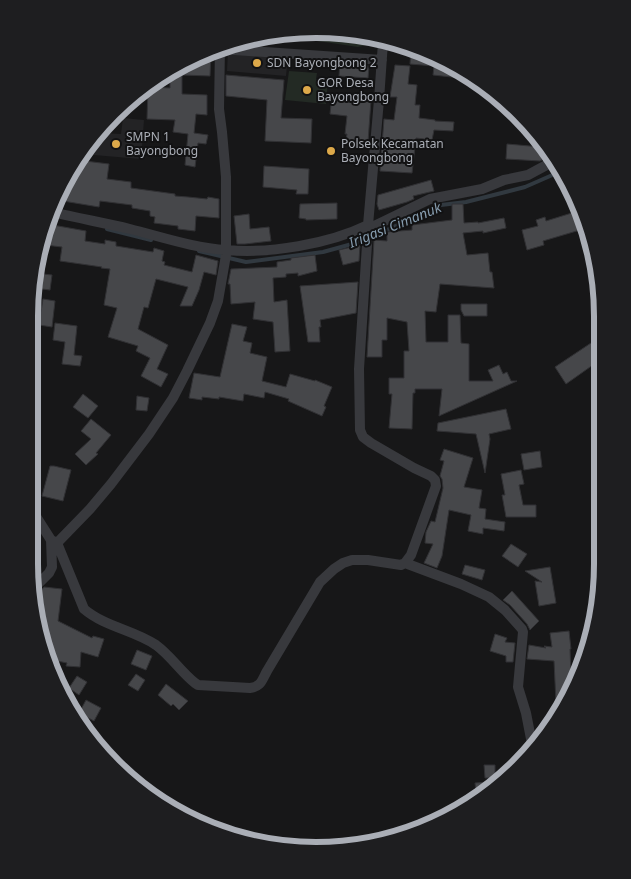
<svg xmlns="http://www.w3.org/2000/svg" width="631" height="879" font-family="'Noto Sans',sans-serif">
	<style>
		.built { fill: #232325 }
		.green { fill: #232a24 }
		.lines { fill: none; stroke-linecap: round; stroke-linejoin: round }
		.stream { stroke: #313940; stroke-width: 4 }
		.building { fill: #46474a; stroke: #313134 }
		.lane { stroke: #38393d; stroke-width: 5 }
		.street { stroke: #38393d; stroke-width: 10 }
		.poi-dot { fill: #dda94a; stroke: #121213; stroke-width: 2 }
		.labels { text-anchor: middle; stroke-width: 4; stroke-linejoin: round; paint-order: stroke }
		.poi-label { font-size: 12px; fill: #aaaeb6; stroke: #121213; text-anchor: start }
		.water-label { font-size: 14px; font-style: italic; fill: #859bad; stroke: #121213 }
		.rim { fill: none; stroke: #aaaeb6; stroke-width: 6 }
	</style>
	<rect width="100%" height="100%" fill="#171718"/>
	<path class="built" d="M228 51 288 55 286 76 227 71Z
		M123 118 144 120 141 159 82 154 99 133 121 134Z"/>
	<path class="green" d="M335 29 371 39C369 45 363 46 358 47L284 36Z
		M289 71 317 73 316 79 328 80 326 104 285 100Z"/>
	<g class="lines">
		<path class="stream" d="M513 112 550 155
			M107 229 151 240
			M199 251 246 262 323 252 363 241 441 205 466 202 525 187 557 173 560 170"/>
	</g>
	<path class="building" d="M411 50 443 58 470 79 433 75 434 66 410 64Z
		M211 51 210 76 182 75V94L207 95V115L196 114 194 133 208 135 206 144 198 143 195 167 185 165 188 134 173 132 175 120 147 119 148 87 170 88V75Z
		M340 64 369 66 368 78 339 76Z
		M395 65 410 66 408 84 417 85 415 105H420L419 118 435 120V121L454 122 453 131 434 130 432 140 416 138 412 173 380 171 384 119 394 120 397 97H390Z
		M226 75 284 80 281 118 312 119 311 143 265 141 267 100 226 96Z
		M332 95 371 100 368 142 346 140 347 134H345L347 116 330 114Z
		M507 144 541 147 542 160 540 161 506 159Z
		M77 160 109 164 107 179 131 182V188L175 194V196L188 197 207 199 208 197 219 199V218L196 216 195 231 178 229V226L154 223 155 217 150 216V211L132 208V205L100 201 99 207 57 200 67 172Z
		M264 166 309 169 308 194H296L297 190 263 187Z
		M431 180 434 191 413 196 414 199 407 202 379 210 377 204 378 195Z
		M337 203V219L306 220V219L299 218 300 204Z
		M452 204H463L464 223 478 222V223L504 218 506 228 483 233V231L463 233 467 255 488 253 490 272H492L494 288 440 284 436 312 425 311 426 342H448V315H460L461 343 469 344V381H493L488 370 499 365 503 374 507 372 511 381H517L439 416 442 389H415V393H413L412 429 389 428 392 394H389V378H404V351H409L407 322 387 318V340H382V357H367L374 240 387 241V232L412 230V225L452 220Z
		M575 212 576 213 580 212 584 227 580 229V230L543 241 544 245 527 250 522 230 538 226 536 220 545 217 546 221Z
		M249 214 250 229 269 227 271 241 245 244H237L234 216Z
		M47 224 86 231 85 241 105 244V240L116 242V246L153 252 154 248 164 251 162 261 165 262 164 265 192 272 196 255 218 261 216 275 204 272 199 290 192 306H180L188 287 156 279 148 308 144 307 138 329 168 345 157 369 168 374 161 387 141 376 150 358 136 351 138 346 108 337 117 308 104 305 110 269 101 268 102 267 60 261 62 247 45 245Z
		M360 245 359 261 343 265 339 250Z
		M315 255 317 271 298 276V273L286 274V277L273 278 274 302 287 300 290 351 275 352 273 322 253 319 255 302 231 304 230 284H228L231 269 277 267V262L291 260V258Z
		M34 273 52 275 50 290 34 288Z
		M358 282 356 313 320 320 321 327H319L320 342H308L300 286Z
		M43 299 55 301 52 327 39 325Z
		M461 304H487V316H464L461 310Z
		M55 323 77 326 74 355 82 356 80 366 62 364 65 342 53 340Z
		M232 324 247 327 243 341 252 343 250 353 267 357 262 381 286 387 290 374 315 381V380L332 387 324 406 326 407 322 416 288 401 289 399 265 392 264 398 244 394 243 401 219 397V399L202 397V400L189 398 194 373 220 377Z
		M594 341 600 349V360L566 384 555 367Z
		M83 394 98 406 88 418 73 407Z
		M137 396 149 398 147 411 136 410Z
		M506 409 511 429 489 434 490 439 485 473 476 434 437 431 438 423Z
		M91 419 111 435 96 453 98 454 86 465 75 454 91 439 81 431Z
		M444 449 473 458 464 487 482 490 479 508 486 509 485 519 505 522 504 531 483 528V534L468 531 471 515 449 510 442 556 437 568 424 563 433 544 425 543 426 532 431 521 435 522 443 488 442 479 440 476 444 461 440 460Z
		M540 451 542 467 524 470 521 454Z
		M50 466H54L71 470 63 501 42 496Z
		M521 470 524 484 519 485 523 505H536V517H506L502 495H505L501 474Z
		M511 544 527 554 518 567 502 556Z
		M465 565 485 570 482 580 462 574Z
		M550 567 556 603 539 606 535 581 542 582 525 571Z
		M44 587 62 589 58 621 92 638 93 636 104 639 98 657 81 652 80 667 66 666 67 663 48 659 45 653 49 637 40 635 43 611 35 610 33 597 37 595Z
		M512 591 539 621 530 630 527 624 510 605 503 600Z
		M569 631 571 649H570L571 676 569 677 571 693 563 702 556 703 554 661 527 659 529 645 546 648 544 646 552 647 550 633Z
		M495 634 507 638 505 642 515 643 513 662H506V656L490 651Z
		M137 650 152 656 146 670 131 664Z
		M136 674 145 680 138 691 128 685Z
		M77 676 87 682 79 695 69 688Z
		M166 684 188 701 179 710 173 704 171 706 158 695Z
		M86 700 101 708 94 721 79 713Z
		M484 765H495V778H485Z
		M502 781 485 791 476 792 475 783Z"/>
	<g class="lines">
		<path class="lane" d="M112 121 113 117"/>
		<path class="street" d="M220 49 382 60
			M52 212C78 218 104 223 130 229 162 237 194 248 227 250 269 254 329 244 368 225L379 100 383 42
			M368 225V229L430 199 482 189 504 180 528 175 554 161
			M30 507 51 540 52 567 49 573 32 590
			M51 540 57 543 90 509 111 484 149 434 173 398 187 371 210 323 218 301 226 255V177L222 132 219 109 220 46
			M57 543 84 609C105 627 134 630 156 645 171 656 181 672 195 683L198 685 250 688C261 687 262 680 267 671L320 582 334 569 343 563 352 560H368L401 565 405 563 411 555 436 486 435 480 431 476 414 468 371 443 363 437 360 430 359 369 368 229
			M405 563 461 584 489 597 505 610 522 629 523 632 518 687 526 713 532 744"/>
	</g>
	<g class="poi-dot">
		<circle cx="257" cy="63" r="5"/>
		<circle cx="307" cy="90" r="5"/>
		<circle cx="116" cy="144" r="5"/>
		<circle cx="331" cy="151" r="5"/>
	</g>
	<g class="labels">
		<g class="poi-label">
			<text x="267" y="67">SDN Bayongbong 2</text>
			<text x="317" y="87">GOR Desa<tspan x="317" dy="14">Bayongbong</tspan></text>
			<text x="126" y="141">SMPN 1<tspan x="126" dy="14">Bayongbong</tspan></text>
			<text x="341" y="148">Polsek Kecamatan<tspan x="341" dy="14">Bayongbong</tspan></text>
		</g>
		<g class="water-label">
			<text transform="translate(395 225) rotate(-22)" y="5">Irigasi Cimanuk</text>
		</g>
	</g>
	<path d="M0 0H631V879H0ZM316 38H316A278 278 0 0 1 594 316V564A278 278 0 0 1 316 842H316A278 278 0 0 1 38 564V316A278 278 0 0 1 316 38Z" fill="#1e1e20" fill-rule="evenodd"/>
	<path class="rim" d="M316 38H316A278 278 0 0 1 594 316V564A278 278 0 0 1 316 842H316A278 278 0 0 1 38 564V316A278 278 0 0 1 316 38Z"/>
</svg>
